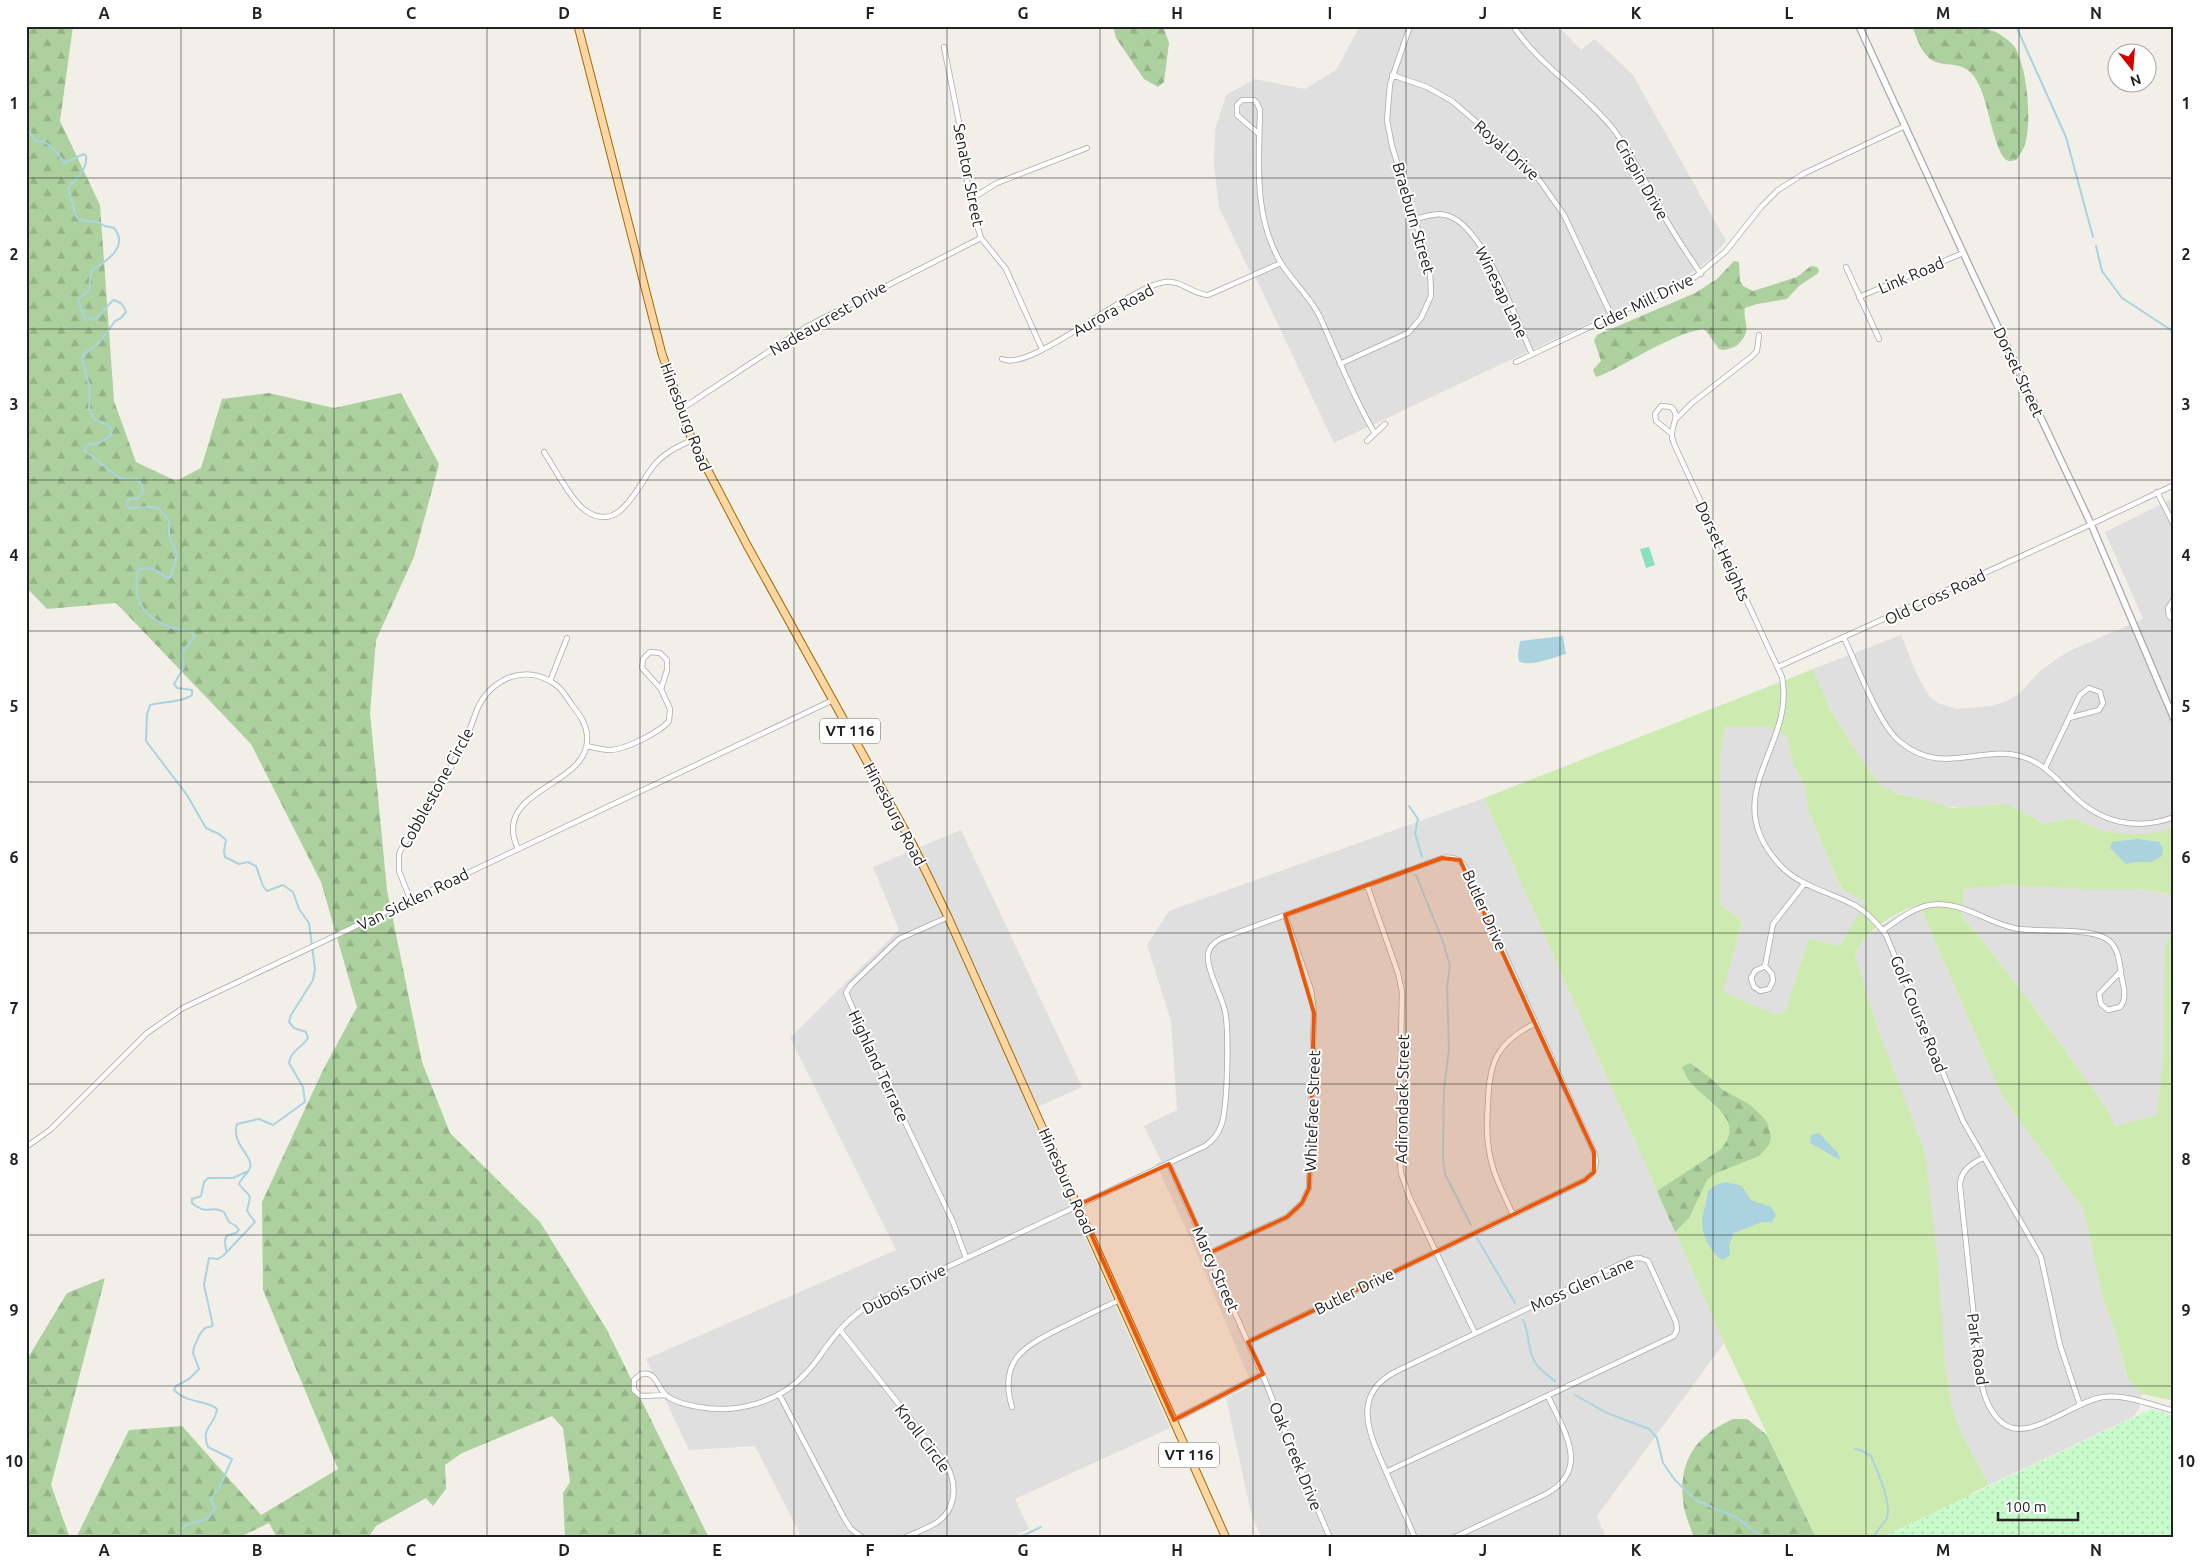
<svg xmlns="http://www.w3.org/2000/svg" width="2200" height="1564" font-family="Ubuntu,sans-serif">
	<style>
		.residential { fill: #e0dfdf }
		.grass { fill: #cdebb0; fill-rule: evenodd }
		.forest { fill: url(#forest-firs) }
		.park { fill: url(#park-dots) }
		.pitch { fill: #88e0be }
		.water { fill: #aad3df }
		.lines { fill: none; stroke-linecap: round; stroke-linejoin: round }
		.stream { stroke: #aad3df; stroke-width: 2 }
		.minor-casing { stroke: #a9a9a9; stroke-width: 6 }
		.tertiary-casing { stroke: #a9a9a9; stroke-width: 8 }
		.primary-casing { stroke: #a06b00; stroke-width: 9 }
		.minor { stroke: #fff; stroke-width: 4.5 }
		.tertiary { stroke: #fff; stroke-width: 5.5 }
		.primary { stroke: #fcd6a4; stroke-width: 7 }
		.marked { fill: #e8590c; fill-opacity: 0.2; stroke: #e8590c; stroke-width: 4; stroke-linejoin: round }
		.grid { fill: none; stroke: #222; stroke-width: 1; stroke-opacity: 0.55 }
		.labels { text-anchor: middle; stroke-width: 4; stroke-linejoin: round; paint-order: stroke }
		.shield { fill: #fff; stroke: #646464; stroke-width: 1 }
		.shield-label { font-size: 15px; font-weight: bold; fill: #222 }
		.street-label { font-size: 16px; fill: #222; stroke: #fff }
		.neatline { fill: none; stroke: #222; stroke-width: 2 }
		.grid-label { font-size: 16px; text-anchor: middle; font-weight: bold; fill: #222 }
	</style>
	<defs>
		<pattern id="forest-firs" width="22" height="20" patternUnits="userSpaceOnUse" patternTransform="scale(1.25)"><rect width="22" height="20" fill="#add19e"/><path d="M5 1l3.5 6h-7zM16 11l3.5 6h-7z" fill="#95b388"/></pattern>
		<pattern id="park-dots" width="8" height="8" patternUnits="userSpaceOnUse" patternTransform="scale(1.25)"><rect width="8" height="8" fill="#c8facc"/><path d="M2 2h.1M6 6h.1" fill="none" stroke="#acd6af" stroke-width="1.8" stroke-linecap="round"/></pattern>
	</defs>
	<rect width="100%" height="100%" fill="#f2efe9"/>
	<path class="residential" d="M1360 26H1558L1581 50 1595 39 1633 75 1726 241 1709 260 1684 278 1334 443 1255 276 1248 268 1219 207 1214 166 1215 130 1226 95 1255 79 1305 89 1336 70Z
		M2174 498V828L2147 834H2134L2106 832 2072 818 2044 824 2014 807 1996 804 1969 808 1943 806 1920 798 1891 792 1879 784 1850 742 1829 707 1813 669 1901 635 1918 677 1930 697 1938 703 1956 709 1992 706 2007 701 2018 695 2039 672 2061 656 2076 648 2143 619 2105 532Z
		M1725 726 1767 727 1786 735 1793 764 1805 786 1808 810 1840 887 1867 902 1839 946 1809 938 1785 1011 1773 1014 1722 992 1742 921 1722 906 1720 899V759Z
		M1484 798 1724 1343 1597 1516 1606 1538H1262L1252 1517 1226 1398 1252 1385 1192 1242 1156 1164 1161 1161 1144 1126 1177 1110 1171 1021 1147 945 1169 911Z
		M961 830 1082 1087 1029 1111 1170 1428 1015 1499 1029 1529 1009 1538H802L755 1446 689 1450 646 1359 896 1250 790 1038 899 930 873 867Z
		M2006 885 2083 889H2138L2167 893 2173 899 2174 928 2168 941 2163 1058 2157 1116 2114 1126 2101 1100 2032 1005 1975 931 1962 917 1964 889Z
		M1919 904 2002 1096 2083 1209 2103 1299 2116 1334 2127 1378 2142 1394 2139 1409 2133 1417 1989 1485 1961 1432 1952 1407 1945 1364 1925 1154 1876 1023 1855 955 1860 944 1871 933 1895 916Z"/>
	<path class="grass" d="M1813 669 1829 707 1850 742 1879 784 1898 794 1920 798 1952 808 2004 804 2014 807 2044 824 2072 818 2106 832 2134 834H2147L2174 828V900L2167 893 2138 889H2083L2006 885 1964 889 1962 917 1975 931 2032 1005 2101 1100 2115 1126 2157 1115 2163 1058 2165 947 2174 928V1399L2169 1400 2142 1394 2128 1380 2116 1334 2103 1299 2083 1209 2002 1096 1919 904C1897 912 1863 931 1855 955L1876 1023 1925 1153 1937 1255 1945 1364 1952 1407 1961 1432 1989 1485 1972 1493 1942 1538H1816L1724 1343 1484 798ZM1725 726 1767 727 1786 735 1793 764 1805 786 1808 810 1839 884 1843 890 1866 902 1839 946 1809 938 1785 1011 1774 1014 1723 992 1742 921 1722 906 1720 899V759Z"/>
	<path class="forest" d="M26 26H73L60 121 100 205 114 401 136 462 176 481 201 468 222 399 269 393 334 408 401 393 439 464 414 557 376 640 370 713 387 890 422 1062 450 1133 540 1222 607 1330 709 1538H565L563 1493 570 1482 563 1428 552 1416 462 1453 445 1465 446 1489 433 1506 426 1498 376 1526 368 1538H277L269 1523 244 1535 245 1538H76L129 1430 182 1426 261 1515 338 1469 263 1290 262 1202 322 1072 357 1007 321 882 251 744 116 603 47 609 26 587Z
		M1113 26H1163L1169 43 1164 82 1158 87 1144 79 1116 38Z
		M1912 26C1936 26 1974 23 1996 32 2000 34 2011 42 2014 46 2027 65 2033 125 2024 147 2022 152 2019 156 2016 160 2012 161 2008 162 2005 159 1994 148 1988 103 1979 85 1965 54 1943 72 1928 57 1920 49 1916 36 1912 26Z
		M1734 261 1739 262 1740 281 1743 286 1753 291 1797 277 1811 266 1817 267 1819 271 1817 274 1799 286 1787 299 1757 304 1745 308C1743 317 1748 323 1746 332 1743 344 1730 352 1719 349L1707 332 1703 329C1667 336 1635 360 1602 375L1596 377 1593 370 1601 361 1594 340 1597 335 1695 293 1717 279Z
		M1690 1063 1709 1077 1723 1090 1749 1104 1763 1117 1768 1124 1771 1138 1769 1145 1759 1156 1714 1174 1707 1180 1689 1218 1675 1232 1657 1191 1720 1150C1747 1121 1710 1104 1692 1084 1687 1079 1685 1073 1682 1067Z
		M105 1278 51 1485 70 1538H26V1361L67 1293Z
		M1733 1419H1747L1767 1435 1816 1538H1694C1690 1526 1684 1513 1683 1501 1679 1459 1696 1436 1733 1419Z"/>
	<path class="park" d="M2151 1409 2174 1416V1538H1880Z"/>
	<path class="pitch" d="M1649 547 1655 565 1646 568 1640 549Z"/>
	<path class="water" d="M1563 636 1566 654C1555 657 1527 668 1519 661L1518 654 1520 641Z
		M2137 839 2159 842 2163 849 2162 856 2151 862H2136L2126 864 2110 848 2112 842Z
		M1819 1133 1838 1153 1840 1160 1810 1143 1811 1135Z
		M1726 1182 1742 1186 1751 1200 1771 1207 1776 1214 1772 1222H1762L1734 1233 1729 1245 1730 1255 1723 1260C1712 1255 1702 1235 1702 1223 1702 1213 1707 1202 1708 1191L1716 1185Z"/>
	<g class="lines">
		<path class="stream" d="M2016 26 2066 137 2093 237
			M26 125 35 141C50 140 57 153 64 163L84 154 86 156C88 170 76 178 68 189L76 216 78 219 89 222 96 221 105 226 114 228C130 247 105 262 91 271L89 290 78 300 85 320 97 318 113 300C121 302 124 305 126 312L121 318 115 321 98 344 85 353 82 358 90 389 89 409 94 419C102 424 112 422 111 435L99 443 86 445 84 450 118 477 126 480 136 479 142 485 143 491 138 498 128 499 127 504 129 508 156 507 161 511 169 521V536L177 554 171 577 168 578C158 572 151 564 138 570 131 602 145 620 176 629 181 631 186 630 192 632L195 637 181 653 184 667 174 684 177 688 192 690V695C184 702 161 702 150 705L147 715 146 741 187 795 206 828 219 834 226 840 224 851 225 857 239 864 248 862 256 866 263 886 267 891 283 885 293 892 299 909 309 923 315 969 313 980 291 1015 289 1022 294 1028 306 1032 308 1038C302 1048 291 1050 289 1063L303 1087 305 1102 273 1125 259 1119 237 1124C231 1145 254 1156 250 1168 248 1174 241 1178 239 1184 251 1200 252 1189 247 1211L255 1222 223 1256 218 1259 209 1258 204 1285 213 1326 205 1328 200 1334 194 1347 193 1353 199 1369 189 1379 176 1386 174 1390C187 1404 208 1400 217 1409 215 1426 200 1427 208 1447L232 1459 220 1486 211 1500 215 1508C206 1525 198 1519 185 1526L181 1531 182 1538
			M2096 246 2102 271 2122 298 2174 332
			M1409 806 1418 819 1415 833 1422 857
			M1416 875 1443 942 1450 966 1447 987 1449 1049 1444 1088 1443 1158 1445 1174 1471 1225
			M1477 1238 1515 1303
			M226 1250 225 1242 226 1236 236 1233 239 1230 236 1226 229 1222 224 1212C211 1204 209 1217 192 1203V1199L201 1196 204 1182 208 1178H233L248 1171
			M1523 1320C1530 1334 1527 1352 1537 1365 1541 1371 1549 1376 1555 1381
			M1575 1395 1607 1413 1649 1429 1657 1438 1663 1463 1675 1480 1697 1501 1736 1517 1763 1538
			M1855 1449 1860 1450 1871 1456C1877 1469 1892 1505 1887 1518 1883 1526 1876 1529 1874 1538
			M1018 1538 1041 1527"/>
		<g class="minor-casing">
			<path id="minor" d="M1513 26C1541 67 1584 92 1614 130 1634 157 1648 187 1664 216 1675 236 1688 255 1701 274
				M944 47 961 132 966 176 977 225 981 238 1006 269 1042 349
				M1392 75 1427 87 1452 101 1533 171 1564 215 1612 317
				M1259 134 1237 115V105L1242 100H1254L1257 103 1260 110C1259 162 1253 216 1281 263 1292 281 1309 296 1319 315 1337 354 1352 395 1374 432
				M971 199 997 183 1087 148
				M1415 219C1426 216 1438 212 1449 216 1485 229 1516 320 1532 354
				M1846 267 1879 339
				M1859 297 1963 253
				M1002 359C1031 373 1127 287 1165 282 1182 280 1193 295 1208 295L1281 263
				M1516 362 1695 277 1726 251 1761 207 1778 190 1805 173 1905 126
				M1340 364 1408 333 1421 318 1431 296 1430 269 1392 146 1387 120 1390 84 1410 26
				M680 410 806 327 981 238
				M1676 419 1692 403 1751 357 1757 351 1759 335
				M1672 434 1656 421 1655 414 1661 406 1671 407C1681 416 1672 423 1672 434 1671 438 1674 443 1675 446L1782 677C1796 747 1716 794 1779 864 1799 887 1831 892 1856 906 1868 913 1878 924 1886 935L1963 1121 2041 1257 2060 1345 2080 1405
				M1367 441 1385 424
				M544 452C554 467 572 502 586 511 622 535 639 481 656 463 666 452 679 446 692 440
				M2157 492 2174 525
				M2174 599 2168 608 2169 616 2174 620
				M1844 638C1857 665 1878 723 1899 741 1944 779 1982 742 2026 758 2046 765 2058 781 2073 795 2101 823 2137 831 2174 817
				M1778 667 2081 529 2174 485
				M550 681 567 638
				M587 746C595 748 603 750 610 750 625 750 660 732 669 721L670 709 661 689 667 670V660L660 653 650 652 643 659 642 668 661 689
				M2045 768 2080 695 2089 688 2100 692 2103 703 2099 710 2069 718
				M1367 885 1398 973 1402 992 1399 1150 1401 1173 1409 1196 1475 1333
				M410 899 399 871V854C404 842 413 830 420 818 440 785 463 752 475 715 486 681 524 661 556 685 563 690 567 698 572 705 579 714 586 723 587 735 593 787 489 788 518 849
				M948 917 899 939 851 985 846 993 880 1070 953 1222 966 1258
				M1883 930C1897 921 1912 908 1930 905 1960 900 1986 922 2014 928 2038 934 2099 924 2113 945 2119 953 2120 965 2121 974 2123 985 2128 998 2120 1007L2108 1010 2101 1004 2099 994 2121 971
				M1765 966 1772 974 1773 981 1769 989 1760 991 1754 987 1751 978 1755 971 1765 966 1773 924 1805 883
				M26 1147 50 1130 147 1033 183 1008 833 700
				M1983 1158C1971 1164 1960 1171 1960 1186L1980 1374C1982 1390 1987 1407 1998 1419 2024 1449 2072 1401 2103 1397 2126 1394 2152 1405 2174 1411
				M1169 1164 1266 1383 1294 1454 1330 1538
				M1513 1215C1504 1194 1492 1173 1489 1150 1486 1134 1487 1119 1488 1103 1489 1062 1497 1042 1536 1023
				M1209 1253 1287 1217 1302 1203 1309 1188 1314 1013 1311 990 1285 915
				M840 1330 944 1461C957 1480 958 1506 939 1521 929 1528 915 1533 904 1538
				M779 1394 844 1518 851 1529 863 1538
				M666 1395 641 1396 634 1390V1380L641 1374C657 1370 657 1389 667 1396 676 1403 689 1405 699 1407 737 1414 781 1402 807 1372 816 1363 822 1352 830 1342 842 1325 857 1312 875 1301L1205 1146C1212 1141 1218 1135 1221 1126 1228 1108 1229 1030 1225 1011 1221 994 1207 971 1208 955 1209 945 1217 940 1225 937L1442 858C1454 856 1462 859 1467 871L1594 1152C1598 1164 1596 1173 1585 1180L1248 1342
				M1012 1407C998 1359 1025 1346 1063 1327 1082 1318 1101 1308 1120 1300
				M1174 1420 1263 1374
				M1386 1472 1674 1336 1677 1330 1676 1322 1648 1261 1640 1258 1631 1259 1397 1371C1348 1395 1371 1437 1387 1474 1396 1495 1406 1516 1415 1538
				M1453 1538 1546 1494C1592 1469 1563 1430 1548 1396"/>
		</g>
		<g class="tertiary-casing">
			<path id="tertiary" d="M1859 26 1972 272 2091 524 2174 719"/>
		</g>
		<g class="primary-casing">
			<path id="primary" d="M578 26 662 354 692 440 747 545 913 845 948 917 1226 1538"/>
		</g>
		<use href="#minor" class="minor"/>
		<use href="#tertiary" class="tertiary"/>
		<use href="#primary" class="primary"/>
	</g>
	<path class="marked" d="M1442 858 1460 860 1594 1152V1172L1585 1180 1248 1342 1263 1374 1174 1420 1078 1205 1169 1164 1209 1253 1287 1217 1302 1203 1309 1188 1314 1013 1285 915Z"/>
	<path class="grid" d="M181 26V1538M334 26V1538M487 26V1538M640 26V1538M794 26V1538M947 26V1538M1100 26V1538M1253 26V1538M1406 26V1538M1560 26V1538M1713 26V1538M1866 26V1538M2019 26V1538M26 178H2174M26 329H2174M26 480H2174M26 631H2174M26 782H2174M26 933H2174M26 1084H2174M26 1235H2174M26 1386H2174"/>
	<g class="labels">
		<g class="shield">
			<rect x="820" y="718.5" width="60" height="25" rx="4"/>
			<rect x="1159" y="1442.5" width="60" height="25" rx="4"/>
		</g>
		<g class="shield-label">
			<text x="850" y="736">VT 116</text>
			<text x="1189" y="1460">VT 116</text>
		</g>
		<g class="street-label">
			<text transform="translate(1507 150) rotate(42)" y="6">Royal Drive</text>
			<text transform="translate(969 175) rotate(79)" y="6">Senator Street</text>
			<text transform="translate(1642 179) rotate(60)" y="6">Crispin Drive</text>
			<text transform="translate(1414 218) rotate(74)" y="6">Braeburn Street</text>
			<text transform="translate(1911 275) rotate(-23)" y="6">Link Road</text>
			<text transform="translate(1502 292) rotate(64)" y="6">Winesap Lane</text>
			<text transform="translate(1643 302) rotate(-26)" y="6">Cider Mill Drive</text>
			<text transform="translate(1113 310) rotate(-29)" y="6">Aurora Road</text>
			<text transform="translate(828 318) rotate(-30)" y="6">Nadeaucrest Drive</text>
			<text transform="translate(2019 372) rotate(65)" y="6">Dorset Street</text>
			<text transform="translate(686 417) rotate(69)" y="6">Hinesburg Road</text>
			<text transform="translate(1723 551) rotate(65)" y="6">Dorset Heights</text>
			<text transform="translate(1935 597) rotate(-25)" y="6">Old Cross Road</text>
			<text transform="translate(436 788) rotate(-61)" y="6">Cobblestone Circle</text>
			<text transform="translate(895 814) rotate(62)" y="6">Hinesburg Road</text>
			<text transform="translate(413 899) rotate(-26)" y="6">Van Sicklen Road</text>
			<text transform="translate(1485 910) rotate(66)" y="6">Butler Drive</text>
			<text transform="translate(1919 1014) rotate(68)" y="6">Golf Course Road</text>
			<text transform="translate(879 1066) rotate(65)" y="6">Highland Terrace</text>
			<text transform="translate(1402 1099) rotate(-89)" y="6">Adirondack Street</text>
			<text transform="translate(1312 1111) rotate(-88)" y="6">Whiteface Street</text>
			<text transform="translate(1067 1181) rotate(66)" y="6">Hinesburg Road</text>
			<text transform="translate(1216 1269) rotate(66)" y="6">Marcy Street</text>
			<text transform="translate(1582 1284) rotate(-24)" y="6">Moss Glen Lane</text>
			<text transform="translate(904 1289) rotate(-27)" y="6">Dubois Drive</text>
			<text transform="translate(1354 1291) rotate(-26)" y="6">Butler Drive</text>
			<text transform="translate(1978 1349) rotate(82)" y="6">Park Road</text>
			<text transform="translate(923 1438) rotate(53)" y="6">Knoll Circle</text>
			<text transform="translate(1296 1456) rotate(68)" y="6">Oak Creek Drive</text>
		</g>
	</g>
	<rect width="2200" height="1564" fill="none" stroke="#ffffff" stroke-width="55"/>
	<g transform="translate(2132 68) rotate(163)"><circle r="24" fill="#ffffff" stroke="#a7a7a7"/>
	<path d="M0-4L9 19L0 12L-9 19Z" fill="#d40000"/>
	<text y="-8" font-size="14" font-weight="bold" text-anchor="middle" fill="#222222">N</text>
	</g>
	<path d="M1998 1512v8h80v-8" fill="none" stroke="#222222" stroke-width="2.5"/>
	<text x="2005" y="1512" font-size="15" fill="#222222" stroke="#ffffff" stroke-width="4" paint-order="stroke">100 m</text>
	<rect x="28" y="28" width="2144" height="1508" class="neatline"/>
	<g class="grid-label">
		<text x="104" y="19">A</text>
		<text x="257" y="19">B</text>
		<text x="411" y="19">C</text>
		<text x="564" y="19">D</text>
		<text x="717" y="19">E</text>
		<text x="870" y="19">F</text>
		<text x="1023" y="19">G</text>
		<text x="1177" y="19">H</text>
		<text x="1330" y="19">I</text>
		<text x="1483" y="19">J</text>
		<text x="1636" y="19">K</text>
		<text x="1789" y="19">L</text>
		<text x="1943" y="19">M</text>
		<text x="2096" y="19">N</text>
		<text x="14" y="109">1</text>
		<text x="2186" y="109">1</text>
		<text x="14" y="260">2</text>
		<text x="2186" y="260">2</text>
		<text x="14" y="410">3</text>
		<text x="2186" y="410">3</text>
		<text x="14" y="561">4</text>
		<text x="2186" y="561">4</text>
		<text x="14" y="712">5</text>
		<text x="2186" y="712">5</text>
		<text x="14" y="863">6</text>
		<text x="2186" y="863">6</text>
		<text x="14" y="1014">7</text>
		<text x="2186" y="1014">7</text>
		<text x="14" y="1165">8</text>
		<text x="2186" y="1165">8</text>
		<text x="14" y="1316">9</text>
		<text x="2186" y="1316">9</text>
		<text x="14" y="1467">10</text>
		<text x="2186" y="1467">10</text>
		<text x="104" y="1556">A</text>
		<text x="257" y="1556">B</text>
		<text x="411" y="1556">C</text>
		<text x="564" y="1556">D</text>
		<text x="717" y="1556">E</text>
		<text x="870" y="1556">F</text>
		<text x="1023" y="1556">G</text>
		<text x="1177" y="1556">H</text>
		<text x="1330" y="1556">I</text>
		<text x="1483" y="1556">J</text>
		<text x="1636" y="1556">K</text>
		<text x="1789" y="1556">L</text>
		<text x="1943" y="1556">M</text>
		<text x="2096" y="1556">N</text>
	</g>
</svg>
